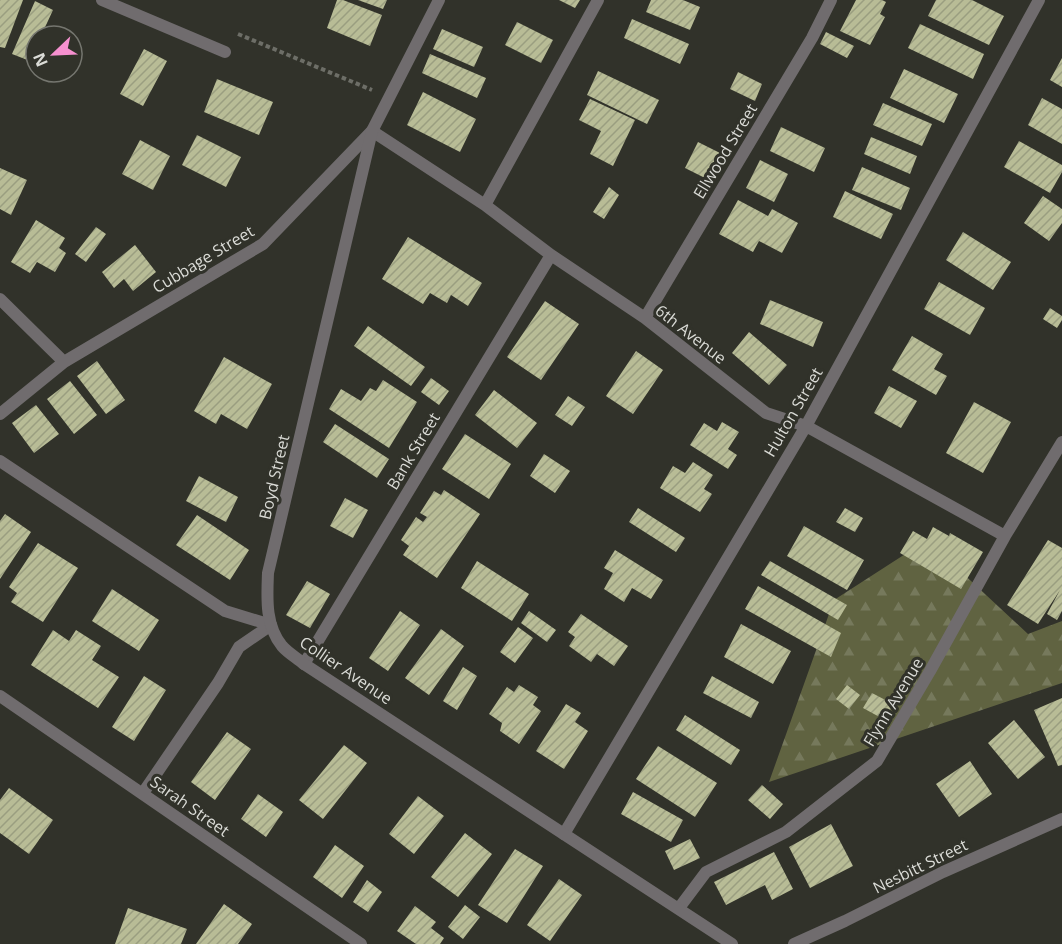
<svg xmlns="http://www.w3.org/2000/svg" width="1062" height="944" font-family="'Open Sans',sans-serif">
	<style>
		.forest { fill: url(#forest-firs) }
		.building { fill: url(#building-hatch) }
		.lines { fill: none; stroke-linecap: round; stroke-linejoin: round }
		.path { stroke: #6d6e67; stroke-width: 4; stroke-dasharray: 4.5 3; stroke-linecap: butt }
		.minor { stroke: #706c6e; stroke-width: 12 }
		.tertiary { stroke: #706c6e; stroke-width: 12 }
		.labels { text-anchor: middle; stroke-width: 6; stroke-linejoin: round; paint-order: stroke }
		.street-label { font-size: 16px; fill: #dadbd6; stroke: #31322a }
	</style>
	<defs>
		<pattern id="forest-firs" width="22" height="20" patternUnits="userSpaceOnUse" patternTransform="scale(1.5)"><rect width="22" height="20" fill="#606341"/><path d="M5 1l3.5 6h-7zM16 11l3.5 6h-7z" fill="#76795c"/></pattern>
		<pattern id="building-hatch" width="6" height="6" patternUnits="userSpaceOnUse" patternTransform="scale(1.5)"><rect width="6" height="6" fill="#b8bc96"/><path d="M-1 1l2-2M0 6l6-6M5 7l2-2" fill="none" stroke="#9a9e80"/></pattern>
	</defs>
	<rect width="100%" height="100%" fill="#31322a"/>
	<path class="forest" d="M927 540 1028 634 1062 621V683L769 782 834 600Z"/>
	<path class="building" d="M0 0H23L5 48 0 47Z
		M337 0H343L382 15 370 46 327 28Z
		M358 0H387L383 9Z
		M559 0H580L575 8Z
		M651 0H683L700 7 690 30 646 12Z
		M856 0H882L886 2 880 14 885 17 870 45 840 31Z
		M936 0H972L1004 16 989 45 928 16Z
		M35 1 53 10 41 36H36V48L30 61 12 54Z
		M632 19 689 44 680 64 624 38Z
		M517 22 553 40 541 63 505 45Z
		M920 24 984 54 973 79 908 48Z
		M442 29 483 47 474 67 433 49Z
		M826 32 854 46 847 58 820 44Z
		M144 49 167 61 143 106 120 94Z
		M430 54 486 78 477 98 422 73Z
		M1062 58V87L1050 80Z
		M904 69 958 94 944 123 890 98Z
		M598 71 659 100 647 124 587 95Z
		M738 72 762 84 755 101 730 89Z
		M217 79 273 102 259 135 204 112Z
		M423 92 476 119 460 152 407 125Z
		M1042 98 1062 109V144L1028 125Z
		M590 99 635 120 613 166 590 154 601 131 579 120Z
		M883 103 932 124 922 146 873 125Z
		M781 127 825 148 814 172 770 151Z
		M197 135 241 157 226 187 182 165Z
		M871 137 917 156 910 174 864 154Z
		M140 140 170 156 153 190 122 174Z
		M1019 141 1062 165V172L1050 193 1004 167Z
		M698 142 720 153 707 179 685 168Z
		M760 160 788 174 774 202 746 188Z
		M862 167 910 188 901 210 852 190Z
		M0 168 27 180 11 215 0 209Z
		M609 187 619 195 604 219 593 212Z
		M845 191 893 214 881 239 833 217Z
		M1043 196 1062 209V223L1049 241 1024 223Z
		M738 200 768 216 772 209 798 223 782 253 759 241 753 252 719 234Z
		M36 220 65 238 59 248 66 253 55 272 37 262 30 273 11 262Z
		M96 227 106 234 86 262 75 254Z
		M963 232 1011 262 993 290 946 260Z
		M408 237 482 283 468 306 451 295 447 303 430 293 423 304 382 279Z
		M135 245 156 272 133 291 124 279 114 288 102 272Z
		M939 282 985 308 970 335 924 309Z
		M770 300 823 322 813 347 760 324Z
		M545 301 579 324 541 380 507 357Z
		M1050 308 1062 316V320L1057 328 1043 319Z
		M368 326 425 367 411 386 354 346Z
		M749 332 787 365 769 385 732 353Z
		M912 336 943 354 934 369 947 376 936 395 892 370Z
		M636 351 663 370 633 414 606 396Z
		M224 357 272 384 247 429 221 414 216 424 194 411Z
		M97 361 125 400 106 414 77 376Z
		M431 378 449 391 439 405 421 392Z
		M383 380 417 402 389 448 329 409 341 389 361 401 370 388 376 391Z
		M70 381 97 415 74 434 47 399Z
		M889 386 917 401 901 428 874 413Z
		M494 390 537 423 517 448 475 415Z
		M568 396 585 407 572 426 555 415Z
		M974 402 1011 422 983 473 946 453Z
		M36 405 59 434 34 453 12 423Z
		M722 422 739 432 728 449 737 455 728 469 690 445 704 423 717 431Z
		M335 424 389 459 377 478 323 442Z
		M465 434 511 464 489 499 442 469Z
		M544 454 570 471 555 493 530 476Z
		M693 462 713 475 704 489 712 494 700 512 660 488 673 466 685 473Z
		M199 476 238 497 226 522 186 501Z
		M444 490 480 514 437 578 403 555 409 546 401 540 416 517 423 522 427 517 420 513 434 491 441 495Z
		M345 498 368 510 353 538 330 526Z
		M638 508 685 538 676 552 629 522Z
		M845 508 863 518 855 532 836 522Z
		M5 514 31 532 0 579V521Z
		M197 515 249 550 230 580 176 545Z
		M804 526 864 560 847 590 787 556Z
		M933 527 949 536 950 533 983 552 961 589 900 553 913 531 927 539Z
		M1048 540 1062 548V611L1057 620 1047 614 1060 590 1038 624 1007 605Z
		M38 543 78 568 43 622 11 602 17 593 9 587Z
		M615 550 663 580 651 599 632 588 624 602 604 589 613 573 604 568Z
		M477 561 529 594 512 621 461 588Z
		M770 561 847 605 838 620 761 575Z
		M307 581 330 594 310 628 286 615Z
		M758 586 841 633 831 657 745 609Z
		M112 589 159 620 139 651 92 621Z
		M400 611 420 625 388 671 369 658Z
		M529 611 556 630 547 642 521 623Z
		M581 614 628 646 614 666 597 654 591 662 569 646 575 637 568 632Z
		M741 624 791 651 773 684 724 657Z
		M518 627 533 638 515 663 500 652Z
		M441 629 464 646 429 695 405 678Z
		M53 630 69 641 76 630 101 646 92 660 119 677 98 708 31 665Z
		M463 667 477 676 457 710 443 701Z
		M144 676 166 690 134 741 112 727Z
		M712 676 759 702 751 718 703 693Z
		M519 685 538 697 533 705 541 711 519 744 500 731 502 723 489 714 507 687 514 692Z
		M847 685 860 695 849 709 836 699Z
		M872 693 893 704 885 720 863 708Z
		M1062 698V765L1058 766 1034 710Z
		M566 704 581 713 575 722 588 731 564 769 536 751Z
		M685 715 740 750 731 765 676 730Z
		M1014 720 1045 757 1018 779 988 743Z
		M227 732 251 749 215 800 191 782Z
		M344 745 367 763 323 819 299 800Z
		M658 746 717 783 695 817 636 779Z
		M970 761 992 794 959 817 936 784Z
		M762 785 783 804 770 819 748 800Z
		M9 788 53 820 29 854 0 833V800Z
		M633 792 683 820 671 842 621 814Z
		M258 794 283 812 266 837 241 819Z
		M418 796 444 816 414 854 389 834Z
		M831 824 853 866 810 888 789 847Z
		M465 833 492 854 458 897 431 877Z
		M690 839 700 858 674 870 665 851Z
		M335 845 364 866 342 898 313 877Z
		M515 849 543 866 507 923 478 905Z
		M774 852 793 889 772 900 765 885 726 905 714 882Z
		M559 879 582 895 550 941 527 925Z
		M367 880 382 892 368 912 353 902Z
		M224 904 252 924 238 944H196Z
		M465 905 480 917 463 939 448 927Z
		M415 906 436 922 431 928 444 938 440 944H416L397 931Z
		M128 908 187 929 181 944H115Z"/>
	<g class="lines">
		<path class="path" d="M238 34 372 90"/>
		<path class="minor" d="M102 0 225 52
			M485 205 598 0
			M0 299 64 362
			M645 318 812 38 831 0
			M0 414 64 362 263 244 372 131 485 205 551 255 645 318 766 413 806 426 1005 536
			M0 461 225 611 271 625
			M304 664 551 255
			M0 696 361 944
			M143 793 218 683 239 647 271 625
			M564 834 806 426 1039 0
			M679 908 706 872 786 832 877 761 930 671 1005 536 1062 442
			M794 944 845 921 943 872 1062 819"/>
		<path class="tertiary" d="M439 0 372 131 268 573C267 598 265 625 282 646 288 653 297 658 304 664L732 944"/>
	</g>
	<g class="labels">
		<g class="street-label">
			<text transform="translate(725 151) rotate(-59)" y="6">Ellwood Street</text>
			<text transform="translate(203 259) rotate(-31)" y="6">Cubbage Street</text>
			<text transform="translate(691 334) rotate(38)" y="6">6th Avenue</text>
			<text transform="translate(793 412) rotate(-60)" y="6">Hulton Street</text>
			<text transform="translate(413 451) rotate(-59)" y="6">Bank Street</text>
			<text transform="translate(274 477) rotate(-77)" y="6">Boyd Street</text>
			<text transform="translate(346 670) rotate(34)" y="6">Collier Avenue</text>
			<text transform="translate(893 702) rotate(-59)" y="6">Flynn Avenue</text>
			<text transform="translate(190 806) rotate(35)" y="6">Sarah Street</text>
			<text transform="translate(920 866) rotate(-26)" y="6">Nesbitt Street</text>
		</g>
	</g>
	<g transform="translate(54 54) rotate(247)"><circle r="28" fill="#31322a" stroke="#75766f" stroke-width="1.5"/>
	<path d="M0-4.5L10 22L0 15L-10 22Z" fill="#f690cf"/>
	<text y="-9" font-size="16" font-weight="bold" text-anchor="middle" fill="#dadbd6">N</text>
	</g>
</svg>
